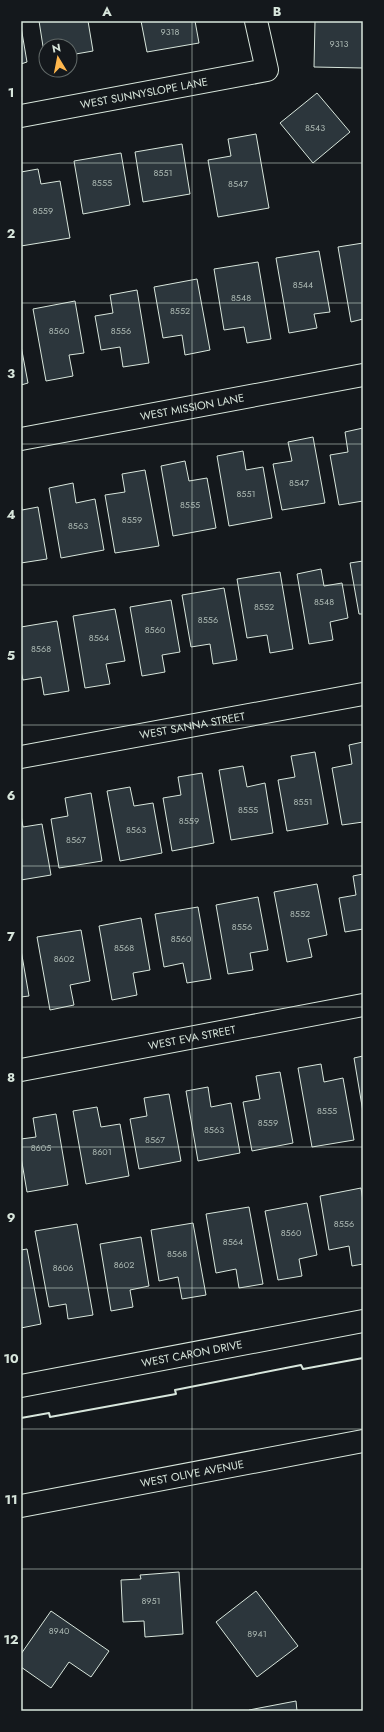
<svg xmlns="http://www.w3.org/2000/svg" width="384" height="1732" font-family="Jost,sans-serif">
	<style>
		.building { fill: #2c363c; stroke: #d8e6dc }
		.lines { fill: none; stroke-linecap: round; stroke-linejoin: round }
		.minor-casing { stroke: #d8e6dc; stroke-width: 24 }
		.major-casing { stroke: #d8e6dc; stroke-width: 24 }
		.minor { stroke: #14181c; stroke-width: 22 }
		.major { stroke: #14181c; stroke-width: 22 }
		.wall { stroke: #d8e6dc; stroke-width: 2 }
		.grid { fill: none; stroke: #d8e6dc; stroke-width: 1; stroke-opacity: 0.55 }
		.labels { text-anchor: middle; stroke-width: 3; stroke-linejoin: round; paint-order: stroke }
		.number-label { font-size: 9px; fill: #adbab4 }
		.street-label { font-size: 11px; fill: #d8e6dc; stroke: #14181c }
		.neatline { fill: none; stroke: #d8e6dc; stroke-width: 1.5 }
		.grid-label { font-size: 13px; text-anchor: middle; font-weight: bold; fill: #d8e6dc }
	</style>
	<rect width="100%" height="100%" fill="#14181c"/>
	<path class="building" d="M39 21H88L93 51 70 55V46H46L45 59Z
		M141 21H195L199 43 147 52Z
		M315 21H363V68L314 67Z
		M21 27 27 62 21 64Z
		M317 93 350 132 313 163 280 123Z
		M256 134 269 208 218 217 208 160 231 156 228 139Z
		M182 144 190 194 143 202 135 152Z
		M121 153 130 205 83 214 74 161Z
		M38 169 41 184 60 181 70 238 21 246V172Z
		M363 243V319L351 322 338 247Z
		M319 251 330 312 314 314 317 328 289 333 276 258Z
		M258 262 271 339 247 343 244 327 224 330 214 269Z
		M197 279 210 350 185 355 182 335 163 338 154 287Z
		M137 290 149 363 123 367 120 347 101 350 95 316 113 313 110 295Z
		M75 301 84 353 69 355 73 376 46 381 33 309Z
		M21 346 28 383 21 385Z
		M363 428V501L339 505 330 455 348 452 345 432Z
		M313 437 325 503 282 510 273 464 292 461 288 442Z
		M243 451 246 470 263 467 272 518 229 526 217 456Z
		M185 461 189 481 207 478 216 528 173 536 161 466Z
		M145 470 159 546 115 553 105 495 125 492 122 474Z
		M73 483 76 503 95 499 104 550 61 558 49 488Z
		M21 502 22 510 38 507 47 559 21 563Z
		M363 561V614H359L350 563Z
		M321 569 324 586 342 583 348 618 330 622 333 640 309 644 297 574Z
		M280 572 293 649 270 653 267 635 247 638 237 579Z
		M224 588 237 660 213 664 210 644 191 647 182 595Z
		M171 600 180 652 162 655 165 672 142 676 130 607Z
		M115 609 125 661 106 664 110 684 85 688 73 616Z
		M57 621 69 691 44 695 41 677 23 680 21 671V627Z
		M363 742V822L342 825 332 768 352 764 349 745Z
		M315 752 328 824 287 831 278 780 295 777 291 756Z
		M243 766 247 787 265 783 273 833 231 840 219 770Z
		M202 773 214 843 172 851 163 798 181 795 178 777Z
		M130 787 134 806 153 803 162 853 120 861 107 791Z
		M91 793 102 861 59 868 51 819 68 816 65 798Z
		M21 815 23 827 42 824 51 875 21 880Z
		M363 874V929L345 932 339 898 356 895 353 876Z
		M317 884 327 935 308 939 312 957 287 962 274 892Z
		M258 897 268 950 250 953 253 970 228 974 216 905Z
		M198 907 211 979 187 983 183 963 164 967 155 914Z
		M141 918 150 970 133 973 137 995 112 1000 99 926Z
		M81 930 90 981 70 985 74 1005 50 1010 37 937Z
		M21 950 29 996 21 997Z
		M363 1056V1112L354 1058Z
		M321 1064 324 1082 343 1078 354 1140 312 1147 298 1068Z
		M280 1072 293 1143 252 1151 243 1102 260 1099 256 1076Z
		M208 1087 211 1107 231 1103 240 1153 198 1161 186 1091Z
		M169 1094 181 1161 139 1169 130 1119 147 1116 144 1098Z
		M97 1107 101 1127 120 1124 129 1176 86 1184 73 1111Z
		M56 1114 68 1185 27 1192 21 1157V1139L36 1137 33 1118Z
		M361 1188 363 1201V1264L352 1266 349 1246 329 1250 320 1196Z
		M307 1203 317 1255 299 1259 302 1276 278 1280 265 1211Z
		M249 1207 263 1284 239 1288 236 1269 216 1273 206 1214Z
		M193 1223 206 1295 182 1299 178 1277 159 1281 151 1230Z
		M77 1224 93 1315 68 1319 66 1304 49 1307 35 1231Z
		M141 1237 149 1286 130 1290 133 1307 111 1311 100 1244Z
		M27 1249 41 1324 21 1328V1250Z
		M179 1572 183 1634 145 1637 144 1621 123 1622 121 1580 141 1579 140 1575Z
		M256 1591 298 1646 257 1677 216 1622Z
		M51 1611 109 1651 91 1677 69 1662 51 1688 21 1667V1654Z
		M296 1701 297 1711H249V1710Z"/>
	<g class="lines">
		<g class="minor-casing">
			<g id="minor">
				<path id="s1" d="M21 116 267 70 256 21"/>
				<path id="s2" d="M21 439 363 375"/>
				<path id="s3" d="M21 757 363 694"/>
				<path id="s4" d="M21 1070 363 1005"/>
				<path id="s5" d="M21 1386 363 1321"/>
			</g>
		</g>
		<g class="major-casing">
			<g id="major">
				<path id="s6" d="M21 1506 363 1441"/>
			</g>
		</g>
		<use href="#minor" class="minor"/>
		<use href="#major" class="major"/>
		<path class="wall" d="M21 1418 49 1413 50 1417 176 1394 175 1390 301 1365 303 1369 363 1358"/>
	</g>
	<path class="grid" d="M192 21V1711M21 163H363M21 303H363M21 444H363M21 585H363M21 725H363M21 866H363M21 1007H363M21 1147H363M21 1288H363M21 1429H363M21 1569H363"/>
	<g class="labels">
		<g class="number-label">
			<text x="170" y="35">9318</text>
			<text x="339" y="47">9313</text>
			<text x="315" y="131">8543</text>
			<text x="163" y="176">8551</text>
			<text x="102" y="186">8555</text>
			<text x="238" y="187">8547</text>
			<text x="43" y="214">8559</text>
			<text x="303" y="288">8544</text>
			<text x="241" y="301">8548</text>
			<text x="180" y="314">8552</text>
			<text x="59" y="334">8560</text>
			<text x="121" y="334">8556</text>
			<text x="299" y="486">8547</text>
			<text x="246" y="497">8551</text>
			<text x="190" y="508">8555</text>
			<text x="132" y="523">8559</text>
			<text x="78" y="529">8563</text>
			<text x="324" y="605">8548</text>
			<text x="264" y="610">8552</text>
			<text x="208" y="623">8556</text>
			<text x="155" y="633">8560</text>
			<text x="99" y="641">8564</text>
			<text x="41" y="652">8568</text>
			<text x="303" y="805">8551</text>
			<text x="248" y="813">8555</text>
			<text x="189" y="824">8559</text>
			<text x="136" y="833">8563</text>
			<text x="76" y="843">8567</text>
			<text x="300" y="917">8552</text>
			<text x="242" y="930">8556</text>
			<text x="181" y="942">8560</text>
			<text x="124" y="951">8568</text>
			<text x="64" y="962">8602</text>
			<text x="327" y="1114">8555</text>
			<text x="268" y="1126">8559</text>
			<text x="214" y="1133">8563</text>
			<text x="155" y="1143">8567</text>
			<text x="41" y="1151">8605</text>
			<text x="102" y="1155">8601</text>
			<text x="344" y="1227">8556</text>
			<text x="291" y="1236">8560</text>
			<text x="233" y="1245">8564</text>
			<text x="177" y="1257">8568</text>
			<text x="124" y="1268">8602</text>
			<text x="63" y="1271">8606</text>
			<text x="151" y="1604">8951</text>
			<text x="59" y="1634">8940</text>
			<text x="257" y="1637">8941</text>
		</g>
		<g class="street-label">
			<text dy="4" stroke="none"><textPath href="#s1" startOffset="125">WEST SUNNYSLOPE LANE</textPath></text>
			<text dy="4" stroke="none"><textPath href="#s2" startOffset="174">WEST MISSION LANE</textPath></text>
			<text dy="4" stroke="none"><textPath href="#s3" startOffset="174">WEST SANNA STREET</textPath></text>
			<text dy="4" stroke="none"><textPath href="#s4" startOffset="174">WEST EVA STREET</textPath></text>
			<text dy="4" stroke="none"><textPath href="#s5" startOffset="174">WEST CARON DRIVE</textPath></text>
			<text dy="4" stroke="none"><textPath href="#s6" startOffset="174">WEST OLIVE AVENUE</textPath></text>
		</g>
	</g>
	<rect width="384" height="1732" fill="none" stroke="#14181c" stroke-width="44"/>
	<g transform="translate(58 58) rotate(350)"><circle r="19" fill="#14181c" stroke="#626a69"/>
	<path d="M0-3L7 15L0 10L-7 15Z" fill="#ffb74d"/>
	<text y="-6" font-size="11" font-weight="bold" text-anchor="middle" fill="#d8e6dc">N</text>
	</g>
	<rect x="22" y="22" width="340" height="1688" class="neatline"/>
	<g class="grid-label">
		<text x="107" y="16">A</text>
		<text x="277" y="16">B</text>
		<text x="11" y="97">1</text>
		<text x="11" y="238">2</text>
		<text x="11" y="378">3</text>
		<text x="11" y="519">4</text>
		<text x="11" y="660">5</text>
		<text x="11" y="800">6</text>
		<text x="11" y="941">7</text>
		<text x="11" y="1082">8</text>
		<text x="11" y="1222">9</text>
		<text x="11" y="1363">10</text>
		<text x="11" y="1504">11</text>
		<text x="11" y="1644">12</text>
	</g>
</svg>
